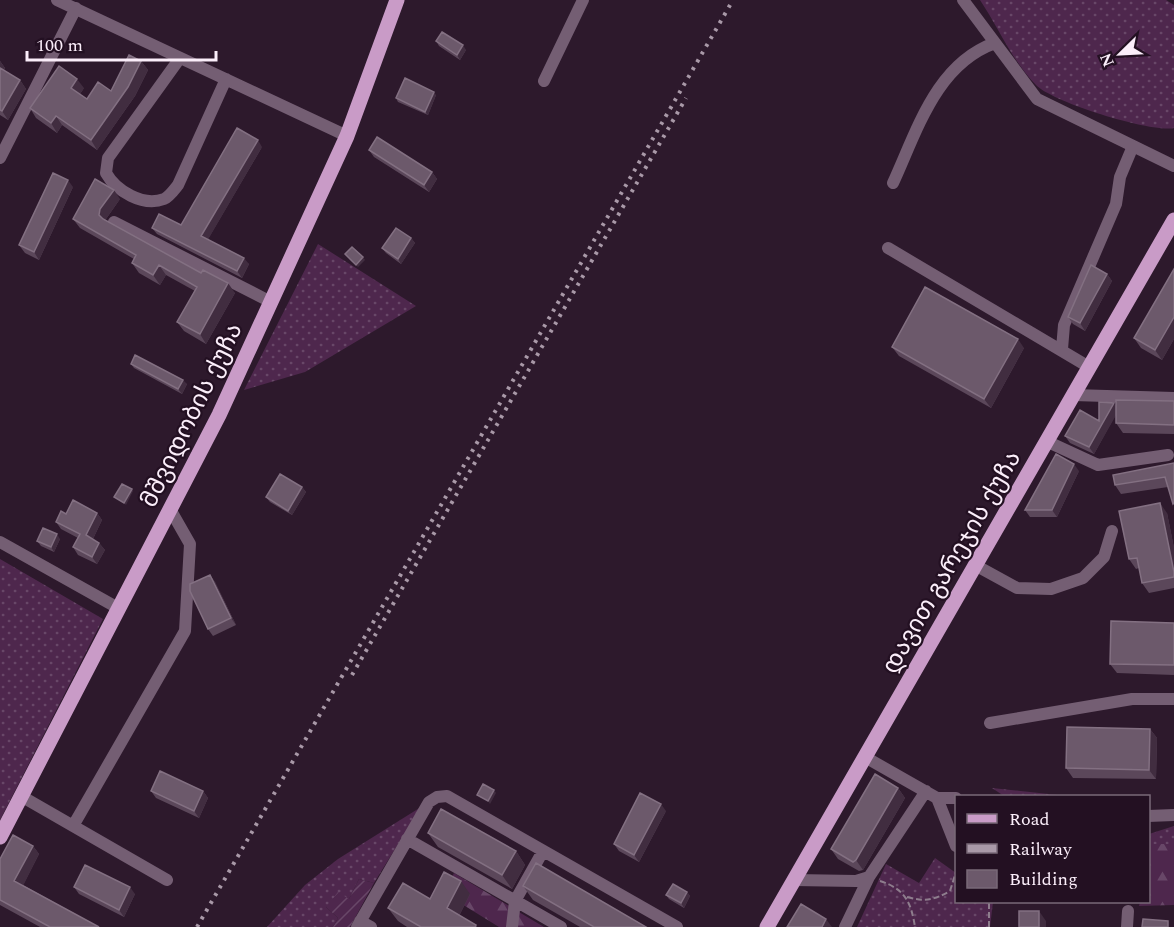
<svg xmlns="http://www.w3.org/2000/svg" width="1174" height="927" font-family="Spectral,'Noto Sans Georgian',serif">
	<style>
		.grass { fill: url(#grass-dots) }
		.forest { fill: url(#forest-firs) }
		.garden { fill: url(#garden-furrows) }
		.lines { fill: none; stroke-linecap: round; stroke-linejoin: round }
		.path { stroke: #8e7d8d; stroke-width: 2; stroke-dasharray: 6 3; stroke-linecap: butt }
		.minor { stroke: #745e73; stroke-width: 12 }
		.major { stroke: #c99bc7; stroke-width: 15 }
		.rail { stroke: #a999a8; stroke-width: 4; stroke-dasharray: 3 6; stroke-linecap: butt }
		.wall { fill: #5b475a }
		.shaded-wall { fill: #412d40 }
		.building { fill: #6c596b; stroke: #837082; stroke-width: 1.5 }
		.labels { text-anchor: middle; stroke-width: 4.5; stroke-linejoin: round; paint-order: stroke }
		.street-label { font-size: 24px; fill: #fbeefa; stroke: #231022 }
	</style>
	<defs>
		<pattern id="grass-dots" width="8" height="8" patternUnits="userSpaceOnUse" patternTransform="scale(1.5)"><rect width="8" height="8" fill="#4e274d"/><path d="M2 2h.1M6 6h.1" fill="none" stroke="#684768" stroke-width="1.8" stroke-linecap="round"/></pattern>
		<pattern id="forest-firs" width="22" height="20" patternUnits="userSpaceOnUse" patternTransform="scale(1.5)"><rect width="22" height="20" fill="#4e274d"/><path d="M5 1l3.5 6h-7zM16 11l3.5 6h-7z" fill="#684768"/></pattern>
		<pattern id="garden-furrows" width="10" height="10" patternUnits="userSpaceOnUse" patternTransform="scale(1.5)"><rect width="10" height="10" fill="#4e274d"/><path d="M-1 1l2-2M0 10L10 0M9 11l2-2" fill="none" stroke="#684768"/></pattern>
	</defs>
	<rect width="100%" height="100%" fill="#2d192c"/>
	<path class="grass" d="M980 0H1166L1174 5V128C1151 133 1052 102 1036 85 1013 62 998 27 980 0Z
		M318 244 416 306 305 372 244 390Z
		M0 559 103 619 0 820Z
		M992 788 1067 796H1004Z
		M421 807 374 883 359 879 349 899 326 907 338 918 333 927H267L305 885 338 859Z
		M1174 826V844H1150L1149 852V834Z
		M935 858 956 873V902H993L990 927H857L886 864 919 883Z"/>
	<path class="forest" d="M1150 844H1174V905L1139 906 1140 902H1148Z
		M454 873 544 927H499L444 893Z"/>
	<path class="garden" d="M359 879 374 883 350 927H333L338 918 326 907 338 892 349 899Z"/>
	<g class="lines">
		<path class="path" d="M880 881C905 889 911 902 915 927
			M907 897C925 902 934 900 950 891L956 872
			M989 927V902"/>
		<path class="minor" d="M57 0 347 136
			M963 0 1037 99 1174 166
			M180 58 108 158 106 173C116 191 143 207 164 199 169 197 174 190 178 185L226 79
			M544 81 583 0
			M0 158 76 8
			M893 183C917 131 936 64 995 43
			M114 222 271 302
			M888 248 1089 367
			M1062 349 1064 325 1116 204 1120 177 1133 146
			M1073 395 1174 398
			M1046 441 1098 465 1168 455
			M0 542 118 608
			M975 565 1017 588 1051 589 1083 578 1104 557 1112 531
			M990 723 1132 699H1174
			M865 757 937 798H956
			M21 796 167 880
			M937 798 956 846
			M1148 816 1174 815
			M73 826 185 631 190 544 170 509
			M407 839 561 927
			M794 880 856 881 869 877 926 791
			M360 921 371 927
			M357 927 429 802 437 797 447 796 677 927
			M512 927 515 901 543 851
			M845 927 869 877
			M1127 927 1128 911"/>
		<path class="major" d="M0 837 219 415 347 136 397 0
			M767 927 1174 220"/>
		<path class="rail" d="M352 675 686 98
			M197 927 733 0"/>
	</g>
	<path class="wall" d="M436 41 466 50 460 60 439 46Z
		M0 61 5 68 4 70 20 80 26 89 8 120 0 115Z
		M141 61 148 70 135 96 97 150 62 125 57 133 36 118 30 108 84 88 80 94 87 99 111 91Z
		M436 95 428 115 398 102 396 98Z
		M262 147 208 239 249 264 242 278 157 234 152 228 181 225Z
		M369 150 432 172 437 179 429 192 374 157Z
		M73 187 39 260 25 253 19 245Z
		M120 199 106 219V221L235 293 206 344 184 331 177 322 195 291 166 275 160 285 139 273 132 263 134 259 80 228 73 219Z
		M411 238 415 243 401 264 386 253 382 248Z
		M1174 269V339L1162 360 1141 348 1134 338Z
		M1107 274 1112 281 1085 331 1073 324 1068 317Z
		M892 347 1024 348 991 408 899 356Z
		M131 364 187 384 182 394 134 368Z
		M1174 401V434L1123 433 1116 423V414L1094 454 1070 443 1065 436 1099 421 1116 406Z
		M1174 463V505L1168 487 1121 494 1115 485Z
		M1079 471 1057 517H1030L1025 510Z
		M302 487 306 492 292 515 270 502 266 497Z
		M97 513 102 520 93 539 99 543 105 550 97 564 78 555 73 547 78 538 61 529 56 522 66 514Z
		M1167 513 1174 548V588L1149 593 1142 583 1139 568 1136 569 1129 559Z
		M60 539 54 552 41 546 37 541Z
		M210 575 215 582 236 625 213 636 208 629Z
		M1174 623V675L1117 673 1110 664Z
		M1150 729 1157 738 1156 779 1073 778 1066 768Z
		M898 788 905 798 863 870 859 871 838 859 831 849Z
		M151 791H203L208 798 199 818 156 798Z
		M666 811 639 862 619 851 614 844Z
		M428 833 516 851 525 865 512 889 438 847Z
		M33 846 39 854 23 885 99 927H40L0 905V859Z
		M523 886 646 927H580L533 900Z
		M74 887 135 894 124 917 79 894Z
		M687 892 690 896 684 908 669 899 666 895Z
		M470 894 459 916 476 925 477 927H407L398 921 388 908 430 899Z"/>
	<path class="shaded-wall" d="M463 45 466 50 460 60 457 55Z
		M0 61 5 68 2 74 0 71Z
		M141 61 148 70 135 96 97 150 91 140Z
		M77 79 84 88 78 97 71 88Z
		M20 80 26 89 8 120 2 111Z
		M434 92 436 95 428 115 425 112Z
		M56 116 62 125 57 133 51 123Z
		M258 140 262 147 206 243 201 236Z
		M432 172 437 179 429 192 424 185Z
		M68 180 73 187 39 260 34 252Z
		M114 190 120 199 106 219V225L99 215 100 209Z
		M411 238 415 243 401 264 398 259Z
		M363 257 365 260 358 267 356 265Z
		M244 258 249 264 242 278 237 271Z
		M159 265 166 275 160 285 153 275Z
		M1107 274 1112 281 1085 331 1080 323Z
		M228 283 235 293 206 344 200 334Z
		M1174 317V339L1162 360 1155 350Z
		M1018 339 1024 348 991 408 984 399Z
		M183 380 187 384 182 394 178 389Z
		M1114 403 1119 410 1094 454 1089 447Z
		M1074 464 1079 471 1057 517 1052 510Z
		M302 487 306 492 292 515 288 511Z
		M132 489 133 491 126 505 124 503Z
		M1160 503 1167 513 1174 548V572Z
		M97 513 102 520 91 543 86 535Z
		M57 534 60 539 54 552 51 547Z
		M99 543 105 550 97 564 92 557Z
		M210 575 215 582 236 625 231 618Z
		M1150 729 1157 738 1156 779 1149 770Z
		M898 788 905 798 863 870 856 860Z
		M494 790 496 793 490 804 488 801Z
		M203 791 208 798 199 818 194 811Z
		M661 804 666 811 639 862 634 855Z
		M33 846 39 854 21 890 14 881Z
		M516 851 525 865 512 889 502 875Z
		M461 881 470 894 456 922 447 908Z
		M130 887 135 894 124 917 119 910Z
		M687 892 690 896 684 908 681 903Z
		M1039 911 1046 921V927H1039Z
		M826 919 832 927H822Z"/>
	<path class="building" d="M442 32 463 45 457 55 436 41Z
		M129 55 141 61 128 87 91 140 56 116 51 123 30 108 59 66 77 79 71 88 87 99 98 82 111 91Z
		M0 68 20 80 2 111 0 110Z
		M405 78 434 92 425 112 396 98Z
		M237 128 258 140 201 236 244 258 237 271 152 228 159 214 181 225Z
		M377 137 432 172 424 185 369 150Z
		M53 173 68 180 34 252 19 245Z
		M95 179 114 190 100 209 99 215 103 219 201 273 203 270 228 283 200 334 177 322 197 287 159 265 153 275 132 263 136 255 73 219Z
		M396 228 411 238 398 259 382 248Z
		M352 247 363 257 356 265 345 254Z
		M1091 265 1107 274 1080 323 1068 317Z
		M1174 269V317L1155 350 1134 338Z
		M925 287 1018 339 984 399 892 347Z
		M135 355 183 380 178 389 131 364Z
		M1116 400 1174 401V425L1116 423Z
		M1099 402 1114 403 1089 447 1065 436 1080 410 1099 421Z
		M1056 454 1074 464 1052 510H1025Z
		M1174 463V503L1173 504 1165 477 1115 485 1113 475Z
		M280 474 302 487 288 511 266 497Z
		M122 484 132 489 124 503 114 497Z
		M73 500 97 513 86 535 99 543 92 557 73 547 80 534 56 522 61 511 66 514Z
		M1160 503 1174 572V577L1142 583 1137 558 1129 559 1119 511Z
		M43 528 57 534 51 547 37 541Z
		M210 575 231 618 208 629 190 591V584Z
		M1111 621 1174 623V665L1110 664Z
		M1067 727 1150 729 1149 770 1066 768Z
		M160 771 203 791 194 811 151 791Z
		M875 774 898 788 856 860 853 862 831 849Z
		M483 784 494 790 488 801 477 795Z
		M640 793 661 804 634 855 614 844Z
		M441 809 516 851 502 875 428 833Z
		M13 835 33 846 14 881 99 927H50L0 900V859Z
		M536 863 646 927H594L523 886Z
		M85 865 130 887 119 910 74 887Z
		M444 872 461 881 447 908 476 925 475 927H421L388 908 403 883 430 899Z
		M673 884 687 892 681 903 666 895Z
		M801 904 826 919 822 927H787Z
		M1019 911H1039V927H1019Z
		M1143 919 1168 921V927H1142Z"/>
	<g class="labels">
		<g class="street-label">
			<text transform="translate(191 415) rotate(-64)" y="8">მშვიდობის ქუჩა</text>
			<text transform="translate(951 562) rotate(-60)" y="8">დავით გარეჯის ქუჩა</text>
		</g>
	</g>
	<rect x="955" y="795" width="195" height="108" fill="#231022" stroke="#796978" stroke-width="1.5"/>
	<rect x="967" y="814" width="30" height="9" fill="#c99bc7" stroke="#796978" stroke-width="1.5"/>
	<text x="1009" y="825" font-size="18" fill="#fbeefa">Road</text>
	<rect x="967" y="844" width="30" height="9" fill="#a999a8" stroke="#796978" stroke-width="1.5"/>
	<text x="1009" y="855" font-size="18" fill="#fbeefa">Railway</text>
	<rect x="967" y="870" width="30" height="18" fill="#6c596b" stroke="#796978" stroke-width="1.5"/>
	<text x="1009" y="885" font-size="18" fill="#fbeefa">Building</text>
	<g transform="translate(1120 54) rotate(246)" stroke="#231022" stroke-width="4.5" paint-order="stroke">
	<path d="M0-4.5L10 22L0 15L-10 22Z" fill="#fbeefa"/>
	<text y="-9" font-size="16" font-weight="bold" text-anchor="middle" fill="#fbeefa">N</text>
	</g>
	<path d="M27 51v9h189v-9" fill="none" stroke="#fbeefa" stroke-width="3"/>
	<text x="36" y="51" font-size="18" fill="#fbeefa" stroke="#231022" stroke-width="4.5" paint-order="stroke">100 m</text>
</svg>
